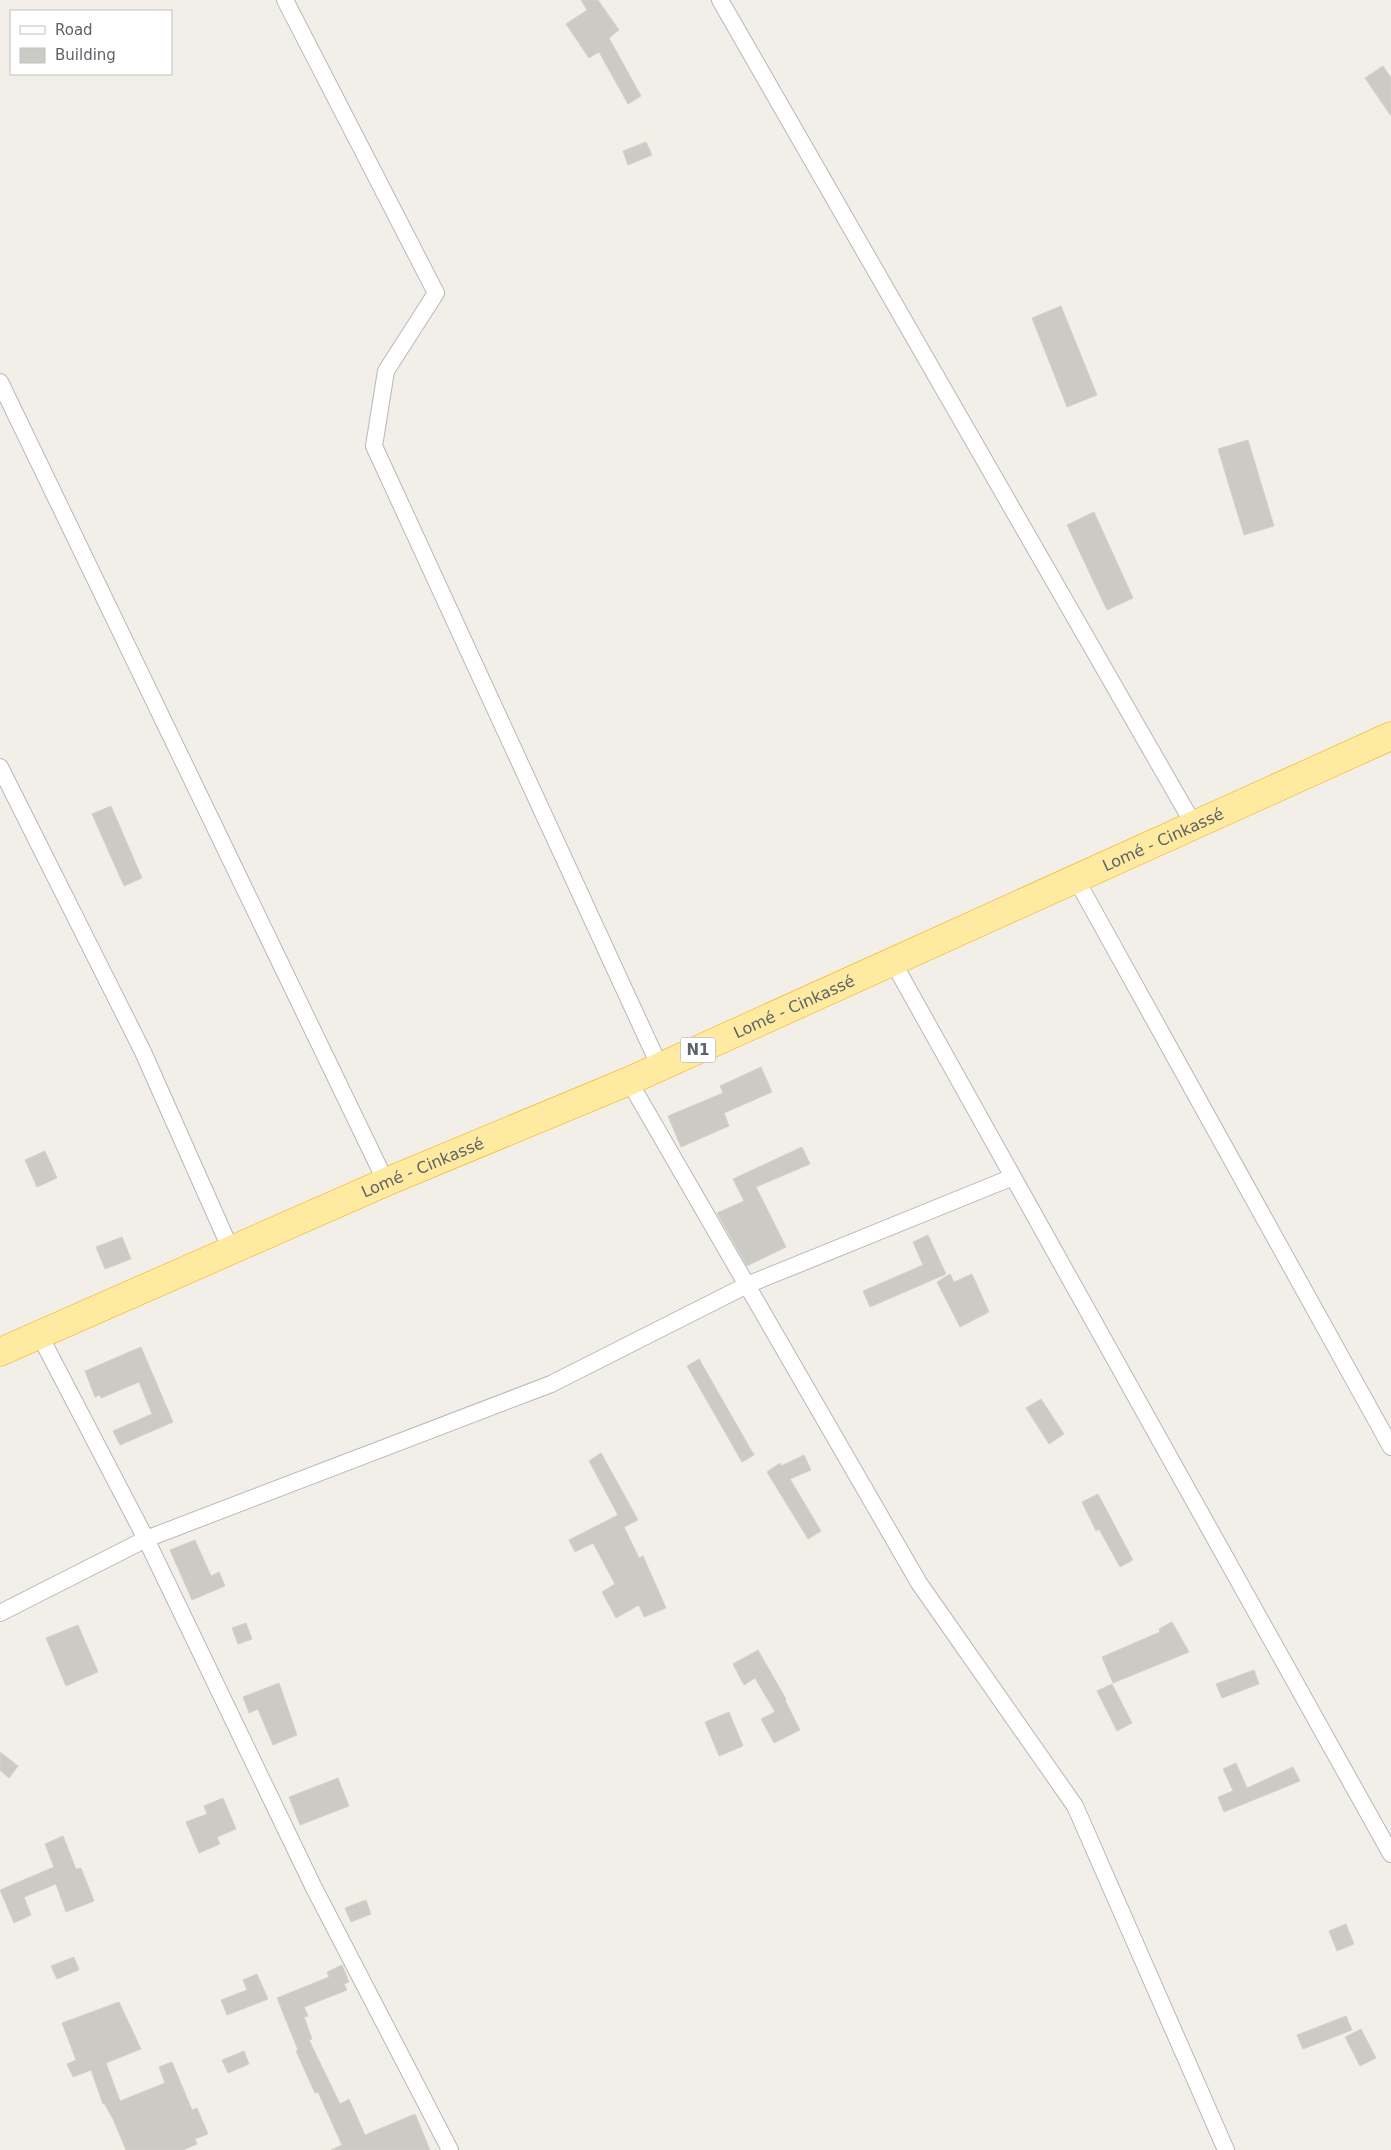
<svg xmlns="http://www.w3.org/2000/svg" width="1391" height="2150" font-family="'DejaVu Sans',sans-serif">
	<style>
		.building { fill: #cccac5; stroke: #d6d1c6 }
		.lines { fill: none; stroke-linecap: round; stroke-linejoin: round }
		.minor-casing { stroke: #b5b8bc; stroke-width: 18 }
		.trunk-casing { stroke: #f9ab00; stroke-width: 29 }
		.minor { stroke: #fff; stroke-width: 16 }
		.trunk { stroke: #feeaa1; stroke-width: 28 }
		.labels { text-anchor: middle; stroke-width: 4; stroke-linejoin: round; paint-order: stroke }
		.shield { fill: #fff; stroke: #8f9295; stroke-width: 1 }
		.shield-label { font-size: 15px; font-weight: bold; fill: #5f6368 }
		.street-label { font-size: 16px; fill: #5f6368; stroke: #fff }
	</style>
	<rect width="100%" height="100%" fill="#f1efe8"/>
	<path class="building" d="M581 0H598L619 30 609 38 641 96 628 104 599 52 589 58 566 24 587 10Z
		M1383 66 1391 78V116L1365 78Z
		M646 142 652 155 628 165 623 151Z
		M1061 306 1097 395 1067 407 1032 318Z
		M1248 440 1274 526 1244 535 1218 449Z
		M1094 512 1133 598 1107 610 1067 525Z
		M111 806 142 878 124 886 92 814Z
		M761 1067 772 1092 724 1113 729 1126 681 1147 668 1116 723 1093 720 1086Z
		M802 1147 810 1164 756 1187 786 1247 747 1266 717 1213 744 1201 733 1179Z
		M45 1151 57 1178 37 1187 25 1160Z
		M928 1235 946 1274 870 1307 863 1291 923 1265 913 1242Z
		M122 1237 131 1259 105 1269 96 1247Z
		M950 1274 954 1282 972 1274 989 1312 960 1327 937 1282Z
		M141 1347 173 1422 120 1445 113 1431 152 1414 139 1382 101 1398 100 1395 95 1397 85 1371Z
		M699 1359 754 1455 742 1462 687 1366Z
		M1041 1399 1064 1434 1049 1444 1026 1408Z
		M601 1453 638 1520 624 1527 639 1558 643 1556 666 1608 644 1617 639 1605 616 1618 602 1592 615 1584 593 1543 575 1552 569 1540 618 1515 589 1461Z
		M804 1455 811 1470 790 1479 821 1531 808 1539 767 1472 780 1463 781 1466Z
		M1098 1494 1133 1560 1120 1567 1099 1529 1096 1531 1082 1502Z
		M195 1540 211 1576 219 1572 225 1586 192 1600 170 1550Z
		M1172 1622 1189 1652 1113 1683 1102 1657 1160 1632 1159 1629Z
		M246 1623 252 1639 238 1644 232 1628Z
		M78 1625 98 1672 66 1686 46 1638Z
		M758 1650 786 1699 785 1700 800 1730 774 1743 761 1719 775 1712 755 1678 744 1685 733 1664Z
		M1254 1670 1259 1684 1222 1698 1216 1684Z
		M279 1683 297 1735 273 1745 258 1709 249 1713 243 1697Z
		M1112 1684 1132 1723 1117 1731 1097 1691Z
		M729 1712 743 1746 719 1756 705 1722Z
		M0 1752 18 1766 9 1778 0 1770Z
		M1236 1763 1247 1788 1293 1767 1300 1781 1224 1812 1218 1797 1233 1791 1223 1769Z
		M338 1778 349 1806 300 1825 289 1797Z
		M223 1798 236 1829 217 1837 220 1844 199 1853 186 1822 207 1814 204 1806Z
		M63 1836 76 1869 81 1868 94 1901 66 1912 56 1884 24 1897 31 1915 14 1923 0 1890 54 1867 45 1844Z
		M366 1900 371 1914 351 1922 345 1908Z
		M1346 1924 1354 1944 1337 1951 1329 1931Z
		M74 1957 79 1970 57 1979 51 1966Z
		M342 1965 349 1982 344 1984 347 1990 304 2007 308 2016 304 2017 312 2039 309 2040 340 2104 349 2099 365 2135 415 2114 430 2150H331L342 2145 318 2092 315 2093 296 2051 298 2050 277 1998 329 1977 327 1972Z
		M257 1974 268 1999 227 2015 221 2000 247 1990 243 1980Z
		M119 2002 141 2049 106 2063 120 2101 165 2083 159 2067 172 2062 192 2110 197 2108 208 2134 195 2139 197 2144 183 2150H126L113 2119 104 2103 103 2104 91 2070 73 2077 67 2064 76 2060 62 2023Z
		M1346 2016 1352 2030 1303 2049 1297 2035Z
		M1361 2029 1376 2058 1360 2066 1345 2037Z
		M244 2051 249 2064 228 2073 222 2060Z"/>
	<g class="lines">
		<g class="minor-casing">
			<path id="minor" d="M285 0 436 293 386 371 374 446 660 1067
				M720 0 1194 825
				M0 382 386 1182
				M0 767 143 1052 231 1250
				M1076 879 1391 1447
				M893 962 1391 1854
				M629 1081 919 1583 1075 1806 1226 2150
				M39 1334 146 1539 313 1886 450 2150
				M0 1613 146 1539 551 1384 747 1285 1013 1177"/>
		</g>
		<g class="trunk-casing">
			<g id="trunk">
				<path id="s1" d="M0 1352 386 1182 629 1081 1391 736"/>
			</g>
		</g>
		<use href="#minor" class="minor"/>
		<use href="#trunk" class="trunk"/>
	</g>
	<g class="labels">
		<rect class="shield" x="680.5" y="1037.5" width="35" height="25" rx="4"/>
		<g class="shield-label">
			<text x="698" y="1055">N1</text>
		</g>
		<g class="street-label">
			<text dy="6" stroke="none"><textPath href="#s1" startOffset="1271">Lomé - Cinkassé</textPath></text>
			<text dy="6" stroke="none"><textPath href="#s1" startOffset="866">Lomé - Cinkassé</textPath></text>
			<text dy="6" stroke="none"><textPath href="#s1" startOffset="461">Lomé - Cinkassé</textPath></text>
		</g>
	</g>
	<rect x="10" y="10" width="162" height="65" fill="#ffffff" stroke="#bfc1c3"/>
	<rect x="20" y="26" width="25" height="8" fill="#ffffff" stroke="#bfc1c3"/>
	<text x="55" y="35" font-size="15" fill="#5f6368">Road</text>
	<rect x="20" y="48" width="25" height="15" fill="#cccac5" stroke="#bfc1c3"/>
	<text x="55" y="60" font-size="15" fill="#5f6368">Building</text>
</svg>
